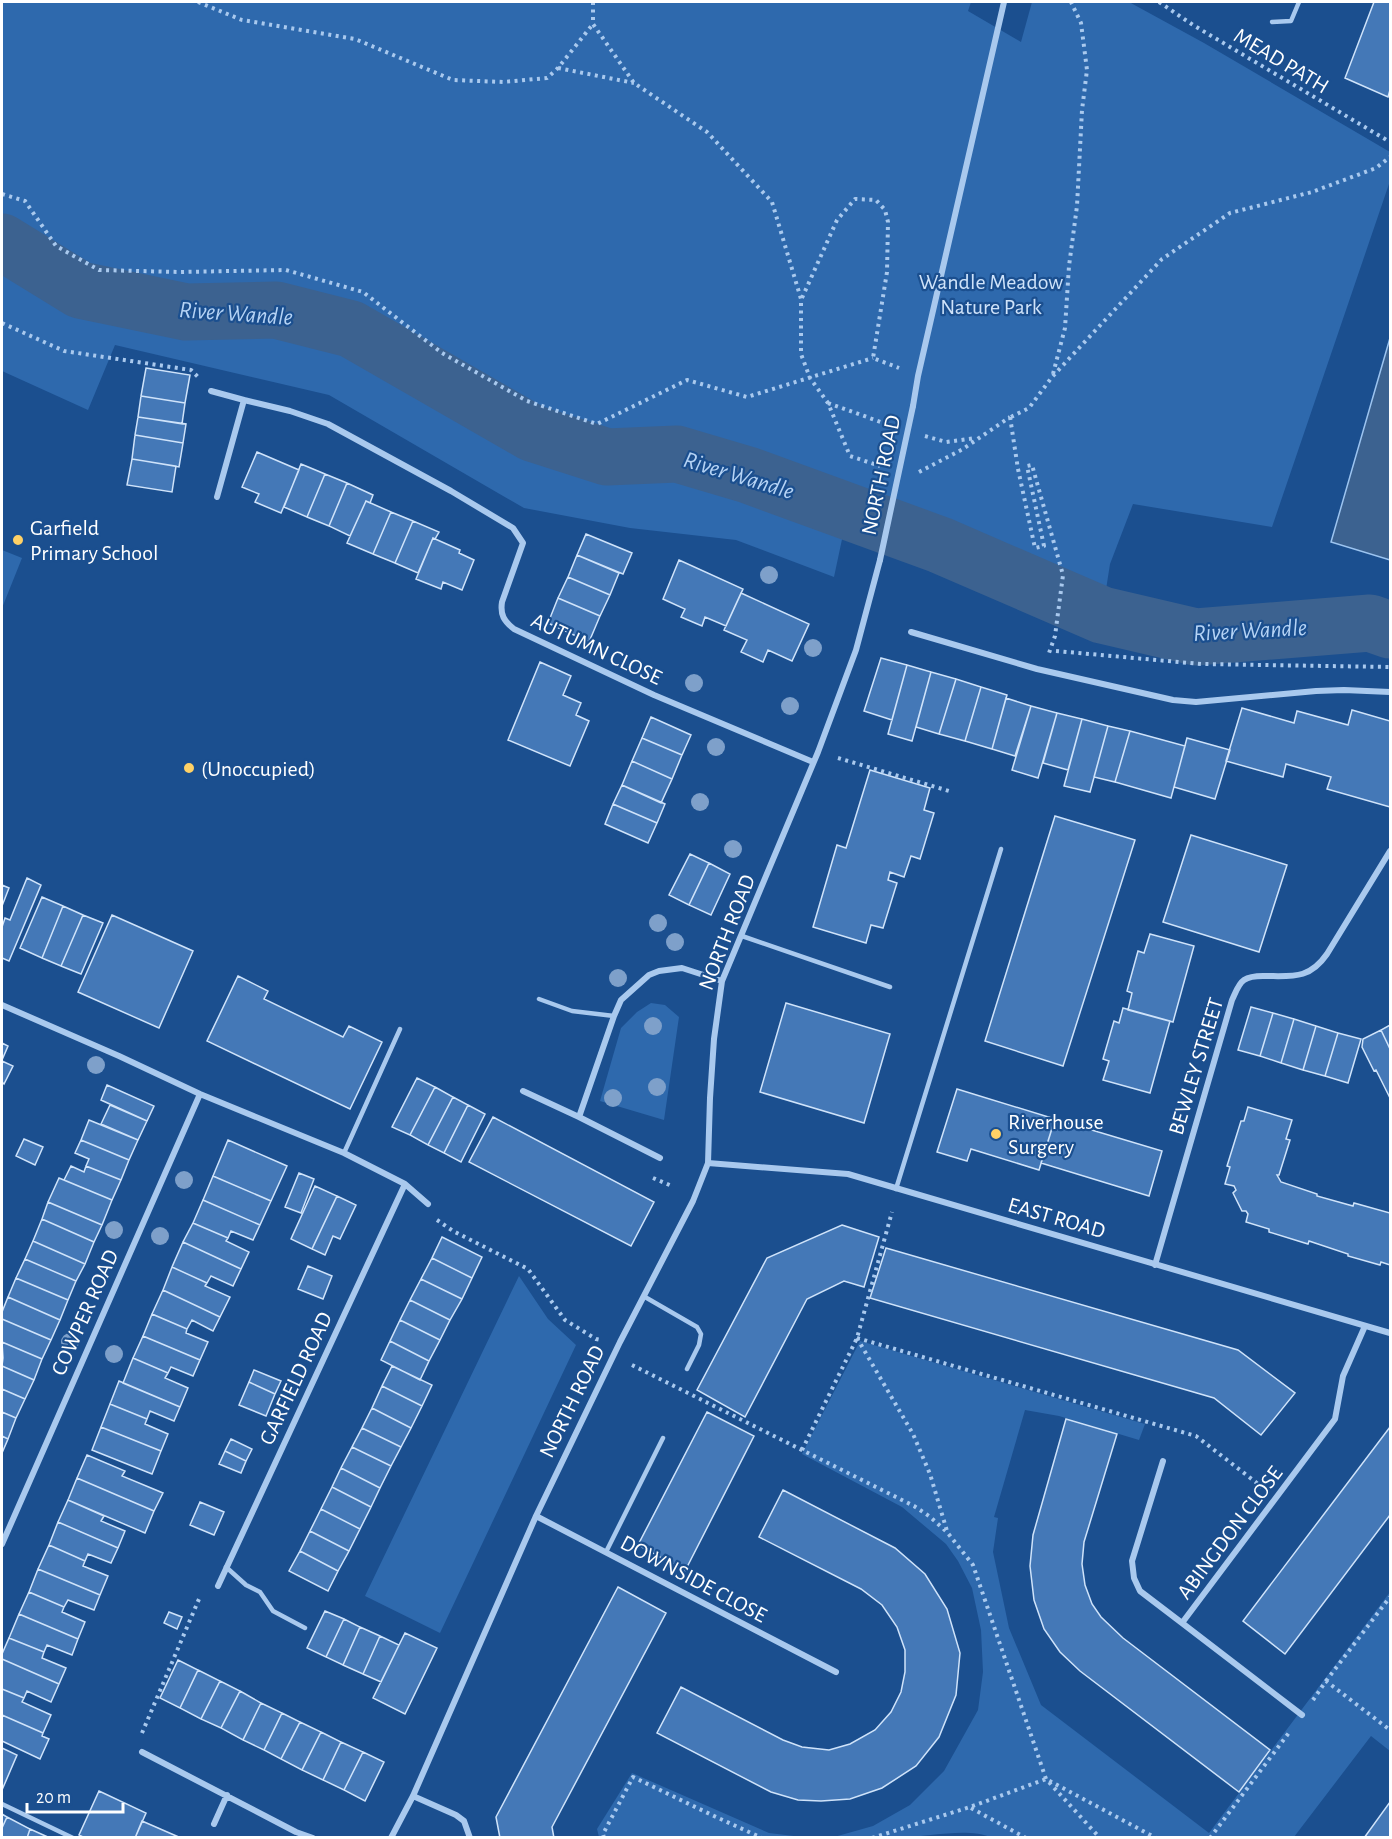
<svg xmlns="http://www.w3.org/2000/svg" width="1392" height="1839" font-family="'Alegreya Sans',sans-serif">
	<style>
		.green { fill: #2e69ad }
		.water { fill: #3c6290; stroke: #9cc4f0; stroke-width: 1.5 }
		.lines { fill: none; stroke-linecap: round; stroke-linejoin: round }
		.river { stroke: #3c6290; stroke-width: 57 }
		.building { fill: #4478b7; stroke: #cfe3fa; stroke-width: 1.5 }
		.path { stroke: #a9c9ee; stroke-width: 4; stroke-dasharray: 3 4.5; stroke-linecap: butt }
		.lane { stroke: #a9c9ee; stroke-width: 4.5 }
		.street { stroke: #a9c9ee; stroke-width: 6 }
		.street-bridge { stroke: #a9c9ee; stroke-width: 6 }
		.tree { fill: #7ea0ca }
		.poi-dot { fill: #ffd166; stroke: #1b4f8f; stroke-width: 2 }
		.labels { text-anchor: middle; stroke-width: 4.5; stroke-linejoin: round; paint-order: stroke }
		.street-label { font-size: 22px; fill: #fff; stroke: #1b4f8f }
		.park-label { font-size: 22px; fill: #cfe3fa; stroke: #1b4f8f }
		.poi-label { font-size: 22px; fill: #fff; stroke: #1b4f8f; text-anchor: start }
		.water-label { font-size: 24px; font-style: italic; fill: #b5d3f5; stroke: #1b4f8f }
	</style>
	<rect width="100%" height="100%" fill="#1b4f8f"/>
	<path class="green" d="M2 2H971L968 11 1021 42 1032 2H1129L1204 43 1390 152V181L1272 527 1133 504 1110 564 1102 615 940 545 848 511 834 577 736 540 630 528 524 508 329 395 115 345 88 410 2 371Z
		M2 550 22 558 2 608Z
		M651 1003 665 1005 679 1017 664 1120 600 1101 621 1028 637 1012Z
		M519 1276 548 1319 576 1345 440 1633 365 1596Z
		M860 1341 1145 1424 1139 1440 1059 1416 1025 1410 994 1517 998 1518 993 1552 1009 1628 1041 1705 1209 1833 1390 1592V1751L1371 1736 1294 1837 993 1838C966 1827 932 1837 905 1837 881 1838 858 1837 834 1837L873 1826 910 1805 944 1771 978 1710 983 1672 981 1630 972 1588 958 1561 946 1544 902 1507 802 1454Z
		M632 1773 769 1833 802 1837H599L597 1829Z"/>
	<path class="water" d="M1390 338V560L1331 542Z"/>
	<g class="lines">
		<path class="river" d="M2 242 80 290 186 312 276 310 351 329 532 433 607 457 677 454 748 475 940 545 1102 615 1196 637 1370 623 1390 630"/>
	</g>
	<path class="building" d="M1374 2H1390V90L1388 97 1345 78Z
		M146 368 190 375 185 403 141 396Z
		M141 396 185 403 182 424 138 417Z
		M138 417 186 424 183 443 135 435Z
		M135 435 183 443 179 467 132 459Z
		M257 452 299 470 281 513 255 502 259 494 242 487Z
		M132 459 176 466 172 492 127 485Z
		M301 464 325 474 307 517 284 507Z
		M325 474 347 483 329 526 307 517Z
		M347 483 373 495 370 503 366 501 350 536 329 526Z
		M366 501 391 512 373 554 347 543Z
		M391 512 413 521 395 563 373 554Z
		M413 521 439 532 435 539 433 538 418 573 395 563Z
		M586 534 632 553 623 574 577 555Z
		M433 538 460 550 459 553 474 560 462 590 443 582 441 589 416 579Z
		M577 555 619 573 610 595 568 577Z
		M679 560 743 589 726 626 705 617 702 626 681 617 685 609 663 599Z
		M568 577 610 595 600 616 558 598Z
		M741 593 809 624 792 661 768 650 763 662 741 652 747 640 724 630Z
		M558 598 600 616 589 642 548 623Z
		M881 658 907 665 892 720 864 711Z
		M540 662 571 676 563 695 581 703 576 715 589 721 570 766 508 740Z
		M907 665 931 672 912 741 888 734Z
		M931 672 956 679 939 734 916 727Z
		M956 679 981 687 965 741 939 734Z
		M981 687 1007 695 992 749 965 741Z
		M1006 698 1031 706 1015 756 992 749Z
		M1031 706 1057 713 1038 778 1012 770Z
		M1242 708 1294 723 1297 711 1348 725 1352 710 1390 721V807L1327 789 1331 777 1286 764 1283 777 1226 761Z
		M1057 713 1082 719 1068 770 1043 763Z
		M651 717 691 735 682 755 642 738Z
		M1082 719 1108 726 1090 792 1064 786Z
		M1108 726 1130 731 1115 782 1094 777Z
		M1130 731 1185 746 1171 798 1115 782Z
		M642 738 682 755 672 779 632 761Z
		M1187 738 1230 750 1215 799 1174 787Z
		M632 761 672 779 661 803 622 785Z
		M870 770 930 788 924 810 934 813 920 859 911 856 904 877 890 872 888 880 897 883 883 928 871 925 866 943 813 927 837 845 846 848Z
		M622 785 665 804 657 823 613 804Z
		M613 804 657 823 648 843 605 824Z
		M1055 816 1135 840 1063 1066 985 1041Z
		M1191 835 1287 865 1259 952 1163 922Z
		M690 854 709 863 689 905 669 895Z
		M709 863 730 874 711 915 689 905Z
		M27 878 41 885 9 961 2 958V927L5 918 10 920Z
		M2 885 9 888 2 906Z
		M42 897 63 906 42 958 20 948Z
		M63 906 83 915 61 966 42 958Z
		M83 915 103 923 81 974 61 966Z
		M112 915 193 951 159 1028 78 992Z
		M1150 934 1194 946 1173 1022 1128 1010 1132 993 1127 991 1138 951 1144 953Z
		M238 976 268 991 264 999 343 1037 349 1026 382 1042 350 1109 207 1041Z
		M786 1003 890 1034 864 1123 760 1092Z
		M1251 1007 1273 1013 1260 1056 1238 1050Z
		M1123 1008 1170 1021 1150 1093 1103 1080 1109 1061 1103 1059 1114 1021 1119 1023Z
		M1273 1013 1294 1019 1281 1063 1260 1056Z
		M1294 1019 1316 1026 1303 1070 1281 1063Z
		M1390 1025V1049L1381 1030Z
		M1316 1026 1338 1033 1325 1076 1303 1070Z
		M1381 1030 1390 1049V1098L1376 1070 1374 1071 1362 1047 1363 1039Z
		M1338 1033 1361 1039 1348 1083 1325 1076Z
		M2 1043 8 1046 2 1060Z
		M2 1061 13 1066 4 1084 2 1082Z
		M417 1078 435 1087 410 1135 392 1127Z
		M107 1085 154 1106 147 1121 101 1100Z
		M435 1087 453 1097 428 1145 410 1135Z
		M957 1089 1055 1119 1039 1170 971 1149 967 1161 937 1152Z
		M453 1097 468 1105 444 1153 428 1145Z
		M110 1105 147 1121 138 1140 101 1124Z
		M468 1105 485 1114 461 1162 444 1153Z
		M1248 1107 1292 1120 1286 1139 1290 1140 1279 1175H1277L1281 1182 1317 1194V1196L1353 1206 1354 1203 1390 1213V1265L1381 1262 1380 1265 1348 1256V1254L1309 1241 1308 1244 1269 1232V1229L1246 1222 1248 1214 1246 1211H1242L1233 1193 1236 1190 1234 1186 1225 1184 1230 1167 1227 1166 1241 1121H1244Z
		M493 1117 654 1202 631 1246 469 1162Z
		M1055 1119 1162 1151 1149 1196 1041 1163Z
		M89 1120 138 1140 129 1160 81 1140Z
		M24 1139 43 1147 35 1165 16 1156Z
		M81 1140 129 1160 121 1180 86 1166 89 1159 75 1153Z
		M228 1140 287 1166 271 1201 213 1176Z
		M71 1166 84 1172 86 1166 121 1180 112 1200 64 1180Z
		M299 1173 314 1179 301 1213 285 1207Z
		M213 1176 271 1201 260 1225 203 1200Z
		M59 1178 112 1200 102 1225 48 1202Z
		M315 1186 337 1196 312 1249 291 1239Z
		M337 1196 356 1205 340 1239 333 1236 325 1255 312 1249Z
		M203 1200 260 1225 253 1240 231 1231 228 1238 193 1223Z
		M48 1202 102 1225 94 1242 42 1219Z
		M42 1219 94 1242 85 1264 33 1241Z
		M193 1223 228 1238 226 1241 249 1252 241 1269 183 1242Z
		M842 1225 879 1237 864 1287 844 1281 807 1299 745 1417 697 1390 767 1258Z
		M442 1237 482 1257 472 1278 432 1258Z
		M33 1241 85 1264 76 1281 25 1259Z
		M183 1242 241 1269 233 1286 211 1276 207 1283 172 1267Z
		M886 1248 1238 1350 1295 1393 1261 1435 1214 1398 870 1298Z
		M432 1258 472 1278 462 1299 421 1279Z
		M25 1259 76 1281 68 1300 16 1278Z
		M308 1266 332 1276 323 1299 298 1289Z
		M172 1267 207 1283 205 1286 230 1297 220 1317 163 1290Z
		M16 1278 68 1300 60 1320 8 1297Z
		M421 1279 462 1299 450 1320 410 1300Z
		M163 1290 220 1317 213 1331 192 1320 187 1329 152 1314Z
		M8 1297 60 1320 51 1340 2 1319V1312Z
		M410 1300 450 1320 440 1340 400 1320Z
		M152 1314 187 1329 186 1333 208 1342 200 1360 143 1336Z
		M2 1319 51 1340 42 1359 2 1342Z
		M400 1320 440 1340 429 1361 390 1341Z
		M143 1336 200 1360 193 1376 171 1367 168 1373 133 1358Z
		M390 1341 429 1361 420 1380 381 1360Z
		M2 1342 42 1359 34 1380 2 1366 3 1358Z
		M133 1358 168 1373 165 1378 188 1388 180 1407 123 1383Z
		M2 1366 34 1380 25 1399 2 1389Z
		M392 1366 432 1385 422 1406 382 1386Z
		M254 1370 281 1381 275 1394 249 1382Z
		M119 1381 180 1407 174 1421 150 1411 147 1419 110 1404Z
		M249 1382 275 1394 266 1416 239 1405Z
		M382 1386 422 1406 411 1428 372 1408Z
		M2 1389 25 1399 16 1418 2 1412Z
		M110 1404 147 1419 145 1424 168 1434 161 1451 101 1427Z
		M372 1408 411 1428 401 1447 362 1428Z
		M2 1412 16 1418 8 1439 2 1436Z
		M707 1412 754 1436 685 1571 638 1545Z
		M1066 1419 1117 1434 1084 1542 1082 1564 1085 1585 1092 1604 1101 1617 1123 1638 1270 1750 1239 1792 1080 1671 1060 1652 1044 1629 1034 1600 1030 1566 1033 1535Z
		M101 1427 161 1451 152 1474 92 1450Z
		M1390 1427V1515L1285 1654 1243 1621Z
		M362 1428 401 1447 391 1466 352 1447Z
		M2 1436 8 1439 2 1453Z
		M231 1439 252 1449 246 1461 225 1451Z
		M352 1447 391 1466 380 1488 341 1468Z
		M225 1451 246 1461 241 1473 219 1464Z
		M87 1455 125 1471 122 1476 163 1493 154 1511 77 1478Z
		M341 1468 380 1488 371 1507 332 1487Z
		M77 1478 154 1511 145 1533 68 1500Z
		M332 1487 371 1507 360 1529 321 1509Z
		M783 1490 895 1548 925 1574 947 1609 960 1653 956 1695 939 1737 916 1766 882 1788 850 1799 821 1801 798 1800 771 1792 657 1733 681 1687 783 1740 802 1747 829 1750 850 1744 875 1730 891 1712 901 1692 905 1672V1650L897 1627 882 1605 861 1589 759 1537Z
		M68 1500 104 1516 101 1521 125 1531 118 1548 58 1522Z
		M200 1502 224 1512 214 1535 190 1525Z
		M321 1509 360 1529 349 1551 310 1531Z
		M58 1522 118 1548 111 1563 88 1554 85 1561 49 1545Z
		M310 1531 349 1551 338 1571 300 1551Z
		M49 1545 85 1561 83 1566 108 1576 100 1595 38 1569Z
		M300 1551 338 1571 328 1591 289 1571Z
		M38 1569 100 1595 94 1610 68 1600 64 1607 29 1592Z
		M618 1587 666 1613 552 1827 554 1838H500L496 1817Z
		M29 1592 64 1607 62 1612 85 1622 78 1639 19 1614Z
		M325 1611 344 1619 326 1657 307 1648Z
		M169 1612 182 1617 177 1629 164 1623Z
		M19 1614 78 1639 72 1655 47 1645 44 1652 9 1638Z
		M344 1619 360 1627 343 1665 326 1657Z
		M360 1627 380 1636 363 1674 343 1665Z
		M405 1633 437 1648 405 1714 373 1698Z
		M380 1636 399 1645 381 1682 363 1674Z
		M9 1638 44 1652 42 1658 66 1668 59 1684 2 1659V1654Z
		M2 1659 59 1684 51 1702 27 1691 24 1698 2 1689Z
		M178 1660 198 1670 180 1708 160 1698Z
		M198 1670 220 1681 201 1719 180 1708Z
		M220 1681 240 1691 221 1728 201 1719Z
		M2 1689 24 1698 22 1702 51 1715 43 1733 2 1715Z
		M240 1691 261 1703 243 1740 221 1728Z
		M261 1703 282 1713 264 1750 243 1740Z
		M282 1713 300 1722 281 1759 264 1750Z
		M2 1715 43 1733 42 1736 49 1739 40 1759 2 1741Z
		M300 1722 321 1732 302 1770 281 1759Z
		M321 1732 341 1742 323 1780 302 1770Z
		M341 1742 363 1752 344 1790 323 1780Z
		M2 1748 17 1755 2 1790Z
		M363 1752 384 1762 365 1801 344 1790Z
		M99 1791 146 1813 135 1838H85L79 1835Z
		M1390 1802V1838H1364Z
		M2 1814 7 1817 2 1828Z
		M7 1817 30 1829 27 1838H2V1828Z
		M142 1821 181 1838H135Z
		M30 1829 50 1838H27Z"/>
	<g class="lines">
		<path class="path" d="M198 2 242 20 355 39 453 80 503 82 547 78 558 68 593 24
			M593 2V24L634 83 707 132 772 202 801 299V354L810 378 828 403 850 456 880 466
			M1159 2 1193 25 1390 142
			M558 68 634 83
			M2 194 25 201 56 246 99 270 179 272 286 270 363 292 442 353 527 401 597 424 687 380 747 397 873 358
			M802 298 837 220 855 199 876 200 885 210 888 222 887 272 873 358 899 368
			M2 323 64 351 191 370 200 379
			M1053 374 1065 328 1069 266 1077 206 1082 110 1087 70 1081 23 1071 2
			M828 403 889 425
			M1010 417 1018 469 1035 548 1044 546 1027 466 1032 465 1063 575 1055 636 1049 653
			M1011 417 1029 408 1052 377 1162 259 1230 213 1312 192 1376 168 1390 157
			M925 436 946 442 976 438
			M919 472 963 449 1010 417
			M1056 651 1201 664 1390 667
			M838 758 949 791
			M653 1178 672 1186
			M437 1220 453 1231 528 1269 565 1320 596 1339 601 1340
			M857 1338 1196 1436 1262 1487
			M857 1338 913 1434 930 1474 947 1531
			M632 1365 914 1506 929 1516 947 1532 973 1565 1046 1779 1100 1838
			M802 1450 857 1338 892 1212
			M1326 1681 1390 1597
			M1313 1700 1326 1681 1390 1730
			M142 1733 199 1599 202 1597
			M971 1808 1026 1838
			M604 1838 603 1834 633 1777 714 1816 762 1838
			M872 1838 970 1807 1046 1779 1156 1838
			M1210 1838 1291 1730"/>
		<path class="lane" d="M1272 22 1291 21 1299 2
			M742 936 890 987
			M539 999 572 1011 614 1016
			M344 1153 400 1029
			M896 1189 1001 849
			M645 1297 697 1327 701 1334 699 1345 687 1369
			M606 1552 663 1438
			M226 1567 246 1585 260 1592 273 1611 305 1628
			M2 1804 73 1838"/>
		<path class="street" d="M211 391 244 400
			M913 406 918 376 1004 2
			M217 497 244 400 290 411 328 424 451 491 513 528 523 543 502 602C500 615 504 621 514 629L654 695 813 762
			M911 632 1037 669 1173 700 1196 702 1316 691 1344 690 1390 692
			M2 1005 119 1056 200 1094 344 1153 405 1184 428 1204
			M523 1091 579 1117 660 1158
			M579 1117 614 1016 621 1000 649 975 659 971 682 968 722 981
			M708 1163 848 1174 1390 1333
			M1155 1265 1232 1000C1235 994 1238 984 1244 980 1250 976 1257 976 1263 976 1292 976 1309 980 1327 954L1390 851
			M1163 1461 1132 1561 1134 1578 1140 1591 1182 1623
			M536 1516 836 1672
			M2 1544 200 1094
			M218 1586 405 1184
			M1302 1715 1182 1623 1335 1419 1343 1376 1365 1326
			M142 1752 296 1832 313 1838
			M413 1796 456 1815 464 1821 470 1838
			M214 1824 227 1795
			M391 1838 413 1796 536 1516 620 1342 693 1201 708 1163 710 1098 714 1039 722 981 818 752 856 650 880 560"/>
		<path class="street-bridge" d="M880 560 913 406"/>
	</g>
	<g class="tree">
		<circle cx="769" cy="575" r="9"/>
		<circle cx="813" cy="648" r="9"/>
		<circle cx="694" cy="683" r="9"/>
		<circle cx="790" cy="706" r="9"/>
		<circle cx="716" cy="747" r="9"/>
		<circle cx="700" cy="802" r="9"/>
		<circle cx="733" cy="849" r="9"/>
		<circle cx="658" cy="923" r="9"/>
		<circle cx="675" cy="942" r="9"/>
		<circle cx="618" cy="978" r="9"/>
		<circle cx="653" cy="1026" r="9"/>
		<circle cx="96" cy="1065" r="9"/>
		<circle cx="657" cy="1087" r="9"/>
		<circle cx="613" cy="1098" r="9"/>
		<circle cx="184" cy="1180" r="9"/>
		<circle cx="114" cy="1230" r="9"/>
		<circle cx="160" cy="1236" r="9"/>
		<circle cx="70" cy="1342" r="9"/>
		<circle cx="114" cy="1354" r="9"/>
	</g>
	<g class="poi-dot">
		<circle cx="18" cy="540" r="6"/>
		<circle cx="189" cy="768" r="6"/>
		<circle cx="996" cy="1134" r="6"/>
	</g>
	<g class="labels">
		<g class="street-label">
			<text transform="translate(1282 60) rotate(31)" y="8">MEAD PATH</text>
			<text transform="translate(880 475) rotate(-78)" y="8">NORTH ROAD</text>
			<text transform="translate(597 648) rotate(25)" y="8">AUTUMN CLOSE</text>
			<text transform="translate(726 932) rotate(-69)" y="8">NORTH ROAD</text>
			<text transform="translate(1195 1066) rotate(-73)" y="8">BEWLEY STREET</text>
			<text transform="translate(1057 1217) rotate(16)" y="8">EAST ROAD</text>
			<text transform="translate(84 1312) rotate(-66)" y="8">COWPER ROAD</text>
			<text transform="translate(295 1378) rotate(-65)" y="8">GARFIELD ROAD</text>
			<text transform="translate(571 1401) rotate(-64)" y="8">NORTH ROAD</text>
			<text transform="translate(1229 1532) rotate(-53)" y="8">ABINGDON CLOSE</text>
			<text transform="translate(694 1578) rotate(28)" y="8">DOWNSIDE CLOSE</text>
		</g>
		<g class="park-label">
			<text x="991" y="289">Wandle Meadow<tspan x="991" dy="25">Nature Park</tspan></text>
		</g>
		<g class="poi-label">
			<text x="30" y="535">Garfield<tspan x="30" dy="25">Primary School</tspan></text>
			<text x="201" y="776">(Unoccupied)</text>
			<text x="1008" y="1129">Riverhouse<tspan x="1008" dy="25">Surgery</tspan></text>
		</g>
		<g class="water-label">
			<text transform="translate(236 313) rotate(4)" y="8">River Wandle</text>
			<text transform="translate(739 475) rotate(17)" y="8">River Wandle</text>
			<text transform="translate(1250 630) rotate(-3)" y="8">River Wandle</text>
		</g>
	</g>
	<rect width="1392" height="1839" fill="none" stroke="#ffffff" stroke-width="6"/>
	<path d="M27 1803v9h96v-9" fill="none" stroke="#ffffff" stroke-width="3"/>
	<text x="36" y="1803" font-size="18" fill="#ffffff" stroke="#1b4f8f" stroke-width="4.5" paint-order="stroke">20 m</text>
</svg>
